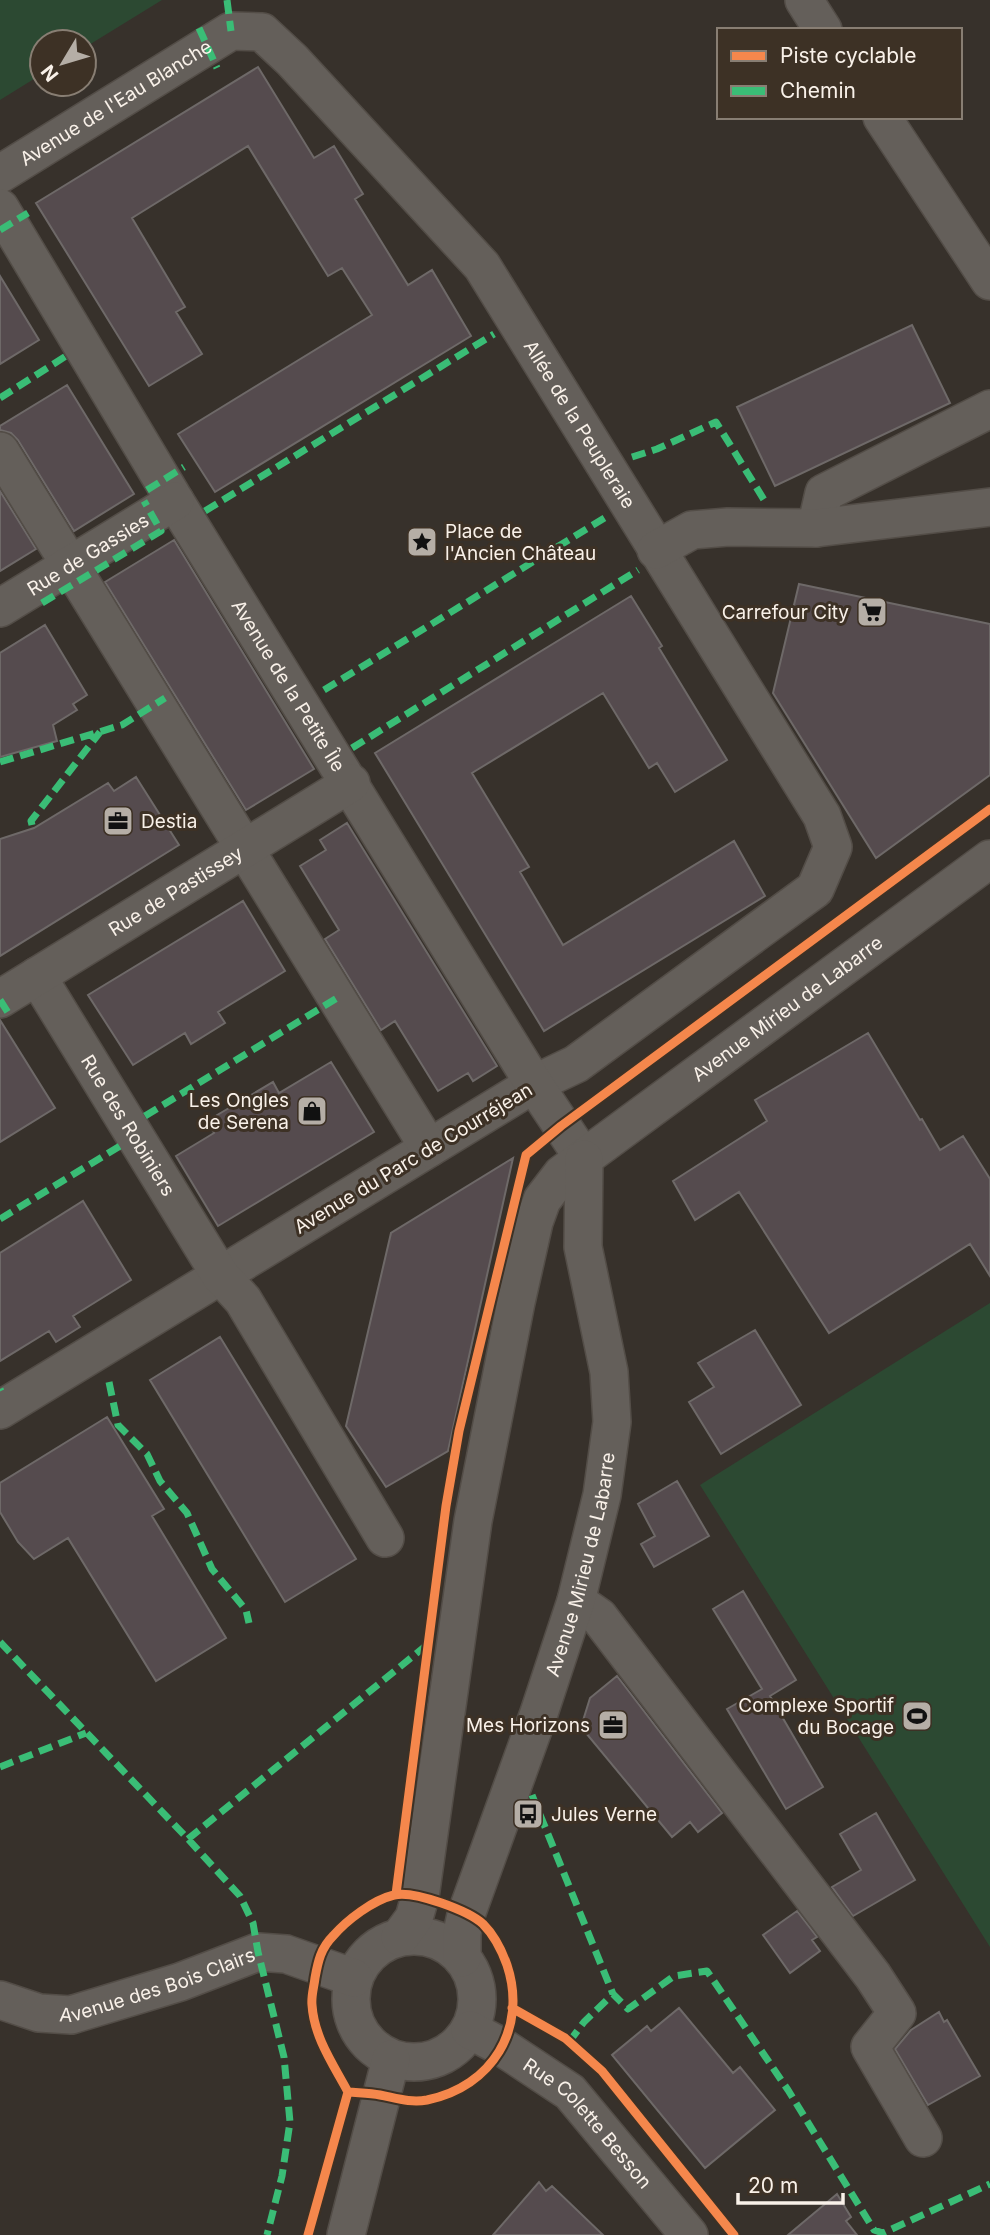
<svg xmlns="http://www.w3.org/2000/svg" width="990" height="2235" font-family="Inter,sans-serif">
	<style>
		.green { fill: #2c4932 }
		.building { fill: #554b4e; stroke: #6e6968; stroke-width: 2 }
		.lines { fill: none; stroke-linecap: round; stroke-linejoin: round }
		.minor-casing { stroke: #534d47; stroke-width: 40 }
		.minor { stroke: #645f5a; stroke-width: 37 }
		.quiet { stroke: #3abd76; stroke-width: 7; stroke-dasharray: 14 7; stroke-linecap: butt }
		.cycleway-casing { stroke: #3d3125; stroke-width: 13 }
		.cycleway { stroke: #f5874c; stroke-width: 9 }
		.labels { text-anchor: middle; stroke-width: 6; stroke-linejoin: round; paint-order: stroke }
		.street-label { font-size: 19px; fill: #f9f1e9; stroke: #3d3125 }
		.poi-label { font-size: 19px; fill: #f9f1e9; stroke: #3d3125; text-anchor: end }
	</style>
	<rect width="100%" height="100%" fill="#37312b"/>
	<path class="green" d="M0 0H162L84 48V42H42V74L0 100Z
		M990 1303V1947L700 1485Z"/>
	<path class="building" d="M258 67 314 158 334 146 363 194 355 199 408 285 432 270 471 336 215 492 178 434 372 315 342 268 328 276 248 146 132 218 185 307 176 312 202 354 149 386 36 203Z
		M0 276 39 340 0 364Z
		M912 325 950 403 775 486 737 407Z
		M67 385 134 494 74 531 18 440 11 433 0 430V426Z
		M0 491 36 549 0 571Z
		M174 540 314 769 246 810 105 582Z
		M799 584 990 624V775L876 858 773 693Z
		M631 596 662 646 659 648 727 760 675 792 657 763 649 768 603 693 472 773 529 867 520 872 563 945 734 841 765 896 544 1031 375 753Z
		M45 625 87 695 73 704 77 710 53 725 57 741 0 757V653Z
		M136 777 179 845 0 956V839L34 828 108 783 114 791Z
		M347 823 497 1066 473 1081 468 1073 438 1091 395 1021 381 1030 325 939 339 930 300 866 326 850 320 840Z
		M243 901 285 971 218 1012 225 1023 191 1044 185 1033 133 1065 88 995Z
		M0 1020 55 1108 0 1142Z
		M868 1033 920 1120 922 1119 940 1150 963 1136 990 1179V1276L970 1244 829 1333 739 1192 695 1220 673 1181 767 1121 755 1100Z
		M331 1062 374 1132 218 1226 176 1156 214 1133 207 1121 273 1082 279 1093Z
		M513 1158 448 1451 386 1487 346 1426 391 1233Z
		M83 1201 131 1280 73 1316 80 1327 56 1342 49 1331 0 1361V1253Z
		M755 1330 801 1405 721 1454 689 1402 714 1387 698 1363Z
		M220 1337 356 1559 285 1602 150 1380Z
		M107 1417 164 1509 152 1516 226 1638 156 1681 68 1538 34 1559 18 1542 0 1512V1483Z
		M677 1481 709 1536 654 1567 641 1544 655 1536 638 1504Z
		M743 1591 796 1680 770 1696 823 1787 786 1809 727 1709 762 1689 713 1609Z
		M617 1676 722 1813 698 1832 690 1822 672 1837 581 1727 590 1698Z
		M876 1813 915 1880 853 1916 832 1887 861 1870 840 1834Z
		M797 1911 817 1937 812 1940 820 1951 790 1973 763 1935Z
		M679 2008 733 2073 740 2067 775 2110 705 2168 612 2055 647 2026 651 2031Z
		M939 2012 944 2022 947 2020 980 2076 928 2105 895 2049 911 2030Z
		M539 2182 546 2191 552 2186 603 2235H493Z
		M837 2194 851 2217 846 2221 857 2235H788Z"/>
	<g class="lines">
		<g class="minor-casing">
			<g id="minor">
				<path d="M804 0 823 30"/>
				<path d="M882 117 990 281"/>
				<path id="s1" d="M0 174 231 31 262 32 292 60 482 266 822 816 833 847 815 889 576 1064 534 1084 0 1410"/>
				<path id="s2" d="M0 208 175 501 534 1084 584 1159"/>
				<path d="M0 451 429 1148"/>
				<path d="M816 528 824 493 990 409"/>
				<path d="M656 550 692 530 728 527 816 528 990 507"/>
				<path id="s3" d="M0 608 175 501"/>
				<path id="s4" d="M37 976 220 1275 243 1300 385 1538"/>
				<path id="s5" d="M0 999 351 783"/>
				<path d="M576 1601 599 1617 873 1976 897 2013 870 2047 923 2138"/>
				<circle cx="414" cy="1999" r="63"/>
				<path id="s6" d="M400 1937 414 1918 420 1897 473 1521 516 1302 534 1222 542 1200 562 1174 990 859"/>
				<path id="s7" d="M462 1958V1933L466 1915 539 1713 576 1601 602 1495 612 1422 609 1372 583 1247 584 1159"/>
				<path id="s8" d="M0 2000 39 2013 71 2015 180 1982 258 1952 286 1954 354 1978"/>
				<path id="s9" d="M470 2030 502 2047 570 2092 689 2235"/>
				<path d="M346 2235 391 2059"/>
			</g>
		</g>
		<use href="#minor" class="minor"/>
		<path class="quiet" d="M227 0 231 31
			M199 28 217 68
			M0 230 28 213
			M0 398 66 356
			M632 457 657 449 716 422 766 503
			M147 490 184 467
			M205 511 494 334
			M42 603 161 531 144 501
			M324 690 606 517
			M352 748 638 570
			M0 762 122 725 165 698
			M32 825 31 821 100 732
			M0 1000 9 1014
			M145 1116 337 998
			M0 1219 125 1143
			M109 1382 118 1425 147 1454 160 1481 187 1513 212 1569 246 1610 249 1623
			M0 1389 1 1391
			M0 1642 188 1839 240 1896 253 1923 258 1952 284 2057 290 2122 282 2176 267 2235
			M0 1767 86 1733
			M532 1795 613 1994
			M188 1839 428 1644
			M569 2042 584 2022 613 1994 628 2009 674 1976 707 1971 788 2090 874 2230 883 2233 990 2184"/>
		<g class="cycleway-casing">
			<path id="cycleway" d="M396 1894 446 1506 459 1431 526 1155 561 1126 990 809
				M512 2008 565 2038 602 2071 734 2235
				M308 2235 348 2092C333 2064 314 2037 312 2005 311 1996 314 1987 315 1978 318 1961 321 1948 333 1936 347 1920 373 1900 394 1895 414 1890 469 1911 483 1924 494 1935 502 1951 507 1965 528 2028 492 2087 427 2100 410 2103 396 2098 380 2095 370 2093 359 2093 348 2092"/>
		</g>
		<use href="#cycleway" class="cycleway"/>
	</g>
	<defs>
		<g id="sight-square" transform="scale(1.575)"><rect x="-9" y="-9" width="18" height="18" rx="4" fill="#b5aea6" stroke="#3d3125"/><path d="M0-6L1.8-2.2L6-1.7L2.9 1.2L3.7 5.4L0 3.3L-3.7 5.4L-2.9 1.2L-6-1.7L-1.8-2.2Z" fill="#111"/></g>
		<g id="supermarket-square" transform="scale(1.575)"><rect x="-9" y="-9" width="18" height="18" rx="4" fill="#b5aea6" stroke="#3d3125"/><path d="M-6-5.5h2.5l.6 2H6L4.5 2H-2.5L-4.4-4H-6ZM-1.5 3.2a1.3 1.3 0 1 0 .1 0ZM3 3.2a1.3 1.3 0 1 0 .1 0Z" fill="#111"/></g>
		<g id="office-square" transform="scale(1.575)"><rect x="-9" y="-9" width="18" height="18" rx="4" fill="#b5aea6" stroke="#3d3125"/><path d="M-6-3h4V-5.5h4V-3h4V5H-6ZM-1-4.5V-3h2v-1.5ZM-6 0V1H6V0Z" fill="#111"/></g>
		<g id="shop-square" transform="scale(1.575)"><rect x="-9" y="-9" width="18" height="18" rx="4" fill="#b5aea6" stroke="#3d3125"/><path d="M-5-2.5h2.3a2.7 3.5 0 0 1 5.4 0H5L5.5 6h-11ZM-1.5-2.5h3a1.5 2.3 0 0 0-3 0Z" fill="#111"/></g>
		<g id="stadium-square" transform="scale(1.575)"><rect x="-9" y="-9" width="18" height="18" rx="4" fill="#b5aea6" stroke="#3d3125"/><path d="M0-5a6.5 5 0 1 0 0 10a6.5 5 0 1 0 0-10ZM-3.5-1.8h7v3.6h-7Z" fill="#111"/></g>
		<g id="bus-square" transform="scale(1.575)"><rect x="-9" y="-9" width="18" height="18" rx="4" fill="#b5aea6" stroke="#3d3125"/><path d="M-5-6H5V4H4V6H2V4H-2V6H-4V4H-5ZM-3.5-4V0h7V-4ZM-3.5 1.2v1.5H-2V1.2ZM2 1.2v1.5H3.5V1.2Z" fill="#111"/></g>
	</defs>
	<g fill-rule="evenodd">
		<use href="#sight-square" x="422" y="542"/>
		<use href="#supermarket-square" x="872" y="612"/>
		<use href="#office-square" x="118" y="821"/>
		<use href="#shop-square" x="312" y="1111"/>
		<use href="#stadium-square" x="917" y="1716"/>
		<use href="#office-square" x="613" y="1725"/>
		<use href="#bus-square" x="528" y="1814"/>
	</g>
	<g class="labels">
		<g class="street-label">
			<text dy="7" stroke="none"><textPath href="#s1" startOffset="136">Avenue de l'Eau Blanche</textPath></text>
			<text dy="7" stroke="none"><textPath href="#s1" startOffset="810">Allée de la Peupleraie</textPath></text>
			<text dy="7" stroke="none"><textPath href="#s3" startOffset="103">Rue de Gassies</textPath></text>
			<text dy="7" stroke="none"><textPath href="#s2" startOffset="558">Avenue de la Petite Île</textPath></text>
			<text dy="7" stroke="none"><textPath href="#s5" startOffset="206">Rue de Pastissey</textPath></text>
			<text dy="7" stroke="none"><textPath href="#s6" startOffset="1066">Avenue Mirieu de Labarre</textPath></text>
			<text dy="7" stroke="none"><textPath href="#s4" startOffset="175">Rue des Robiniers</textPath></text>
			<text transform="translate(413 1158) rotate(-31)" y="7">Avenue du Parc de Courréjean</text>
			<text dy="7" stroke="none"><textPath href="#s7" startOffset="413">Avenue Mirieu de Labarre</textPath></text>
			<text dy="7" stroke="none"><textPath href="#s8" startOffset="164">Avenue des Bois Clairs</textPath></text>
			<text dy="7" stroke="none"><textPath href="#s9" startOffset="152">Rue Colette Besson</textPath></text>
		</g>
		<g class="poi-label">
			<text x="445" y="538" text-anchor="start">Place de<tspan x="445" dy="22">l'Ancien Château</tspan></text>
			<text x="849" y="619">Carrefour City</text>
			<text x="141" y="828" text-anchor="start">Destia</text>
			<text x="289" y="1107">Les Ongles<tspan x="289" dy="22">de Serena</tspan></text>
			<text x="894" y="1712">Complexe Sportif<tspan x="894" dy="22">du Bocage</tspan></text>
			<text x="590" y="1732">Mes Horizons</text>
			<text x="551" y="1821" text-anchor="start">Jules Verne</text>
		</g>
	</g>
	<rect x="717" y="28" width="245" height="91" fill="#3d3125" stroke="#887e73" stroke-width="2"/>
	<rect x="731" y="51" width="35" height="10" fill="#f5874c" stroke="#887e73" stroke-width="2"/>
	<text x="780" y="63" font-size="21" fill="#f9f1e9">Piste cyclable</text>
	<rect x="731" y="86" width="35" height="10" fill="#3abd76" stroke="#887e73" stroke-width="2"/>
	<text x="780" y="98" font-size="21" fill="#f9f1e9">Chemin</text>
	<g transform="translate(63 63) rotate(232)"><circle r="33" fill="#3d3125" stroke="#887e73" stroke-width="2"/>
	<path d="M0-5L12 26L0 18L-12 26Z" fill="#b5aea6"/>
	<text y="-10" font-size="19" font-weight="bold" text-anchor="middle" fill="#f9f1e9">N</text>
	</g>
	<path d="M738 2193v10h105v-10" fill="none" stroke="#f9f1e9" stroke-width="3.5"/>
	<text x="748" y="2193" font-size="21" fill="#f9f1e9" stroke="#3d3125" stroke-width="5" paint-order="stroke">20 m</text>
</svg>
